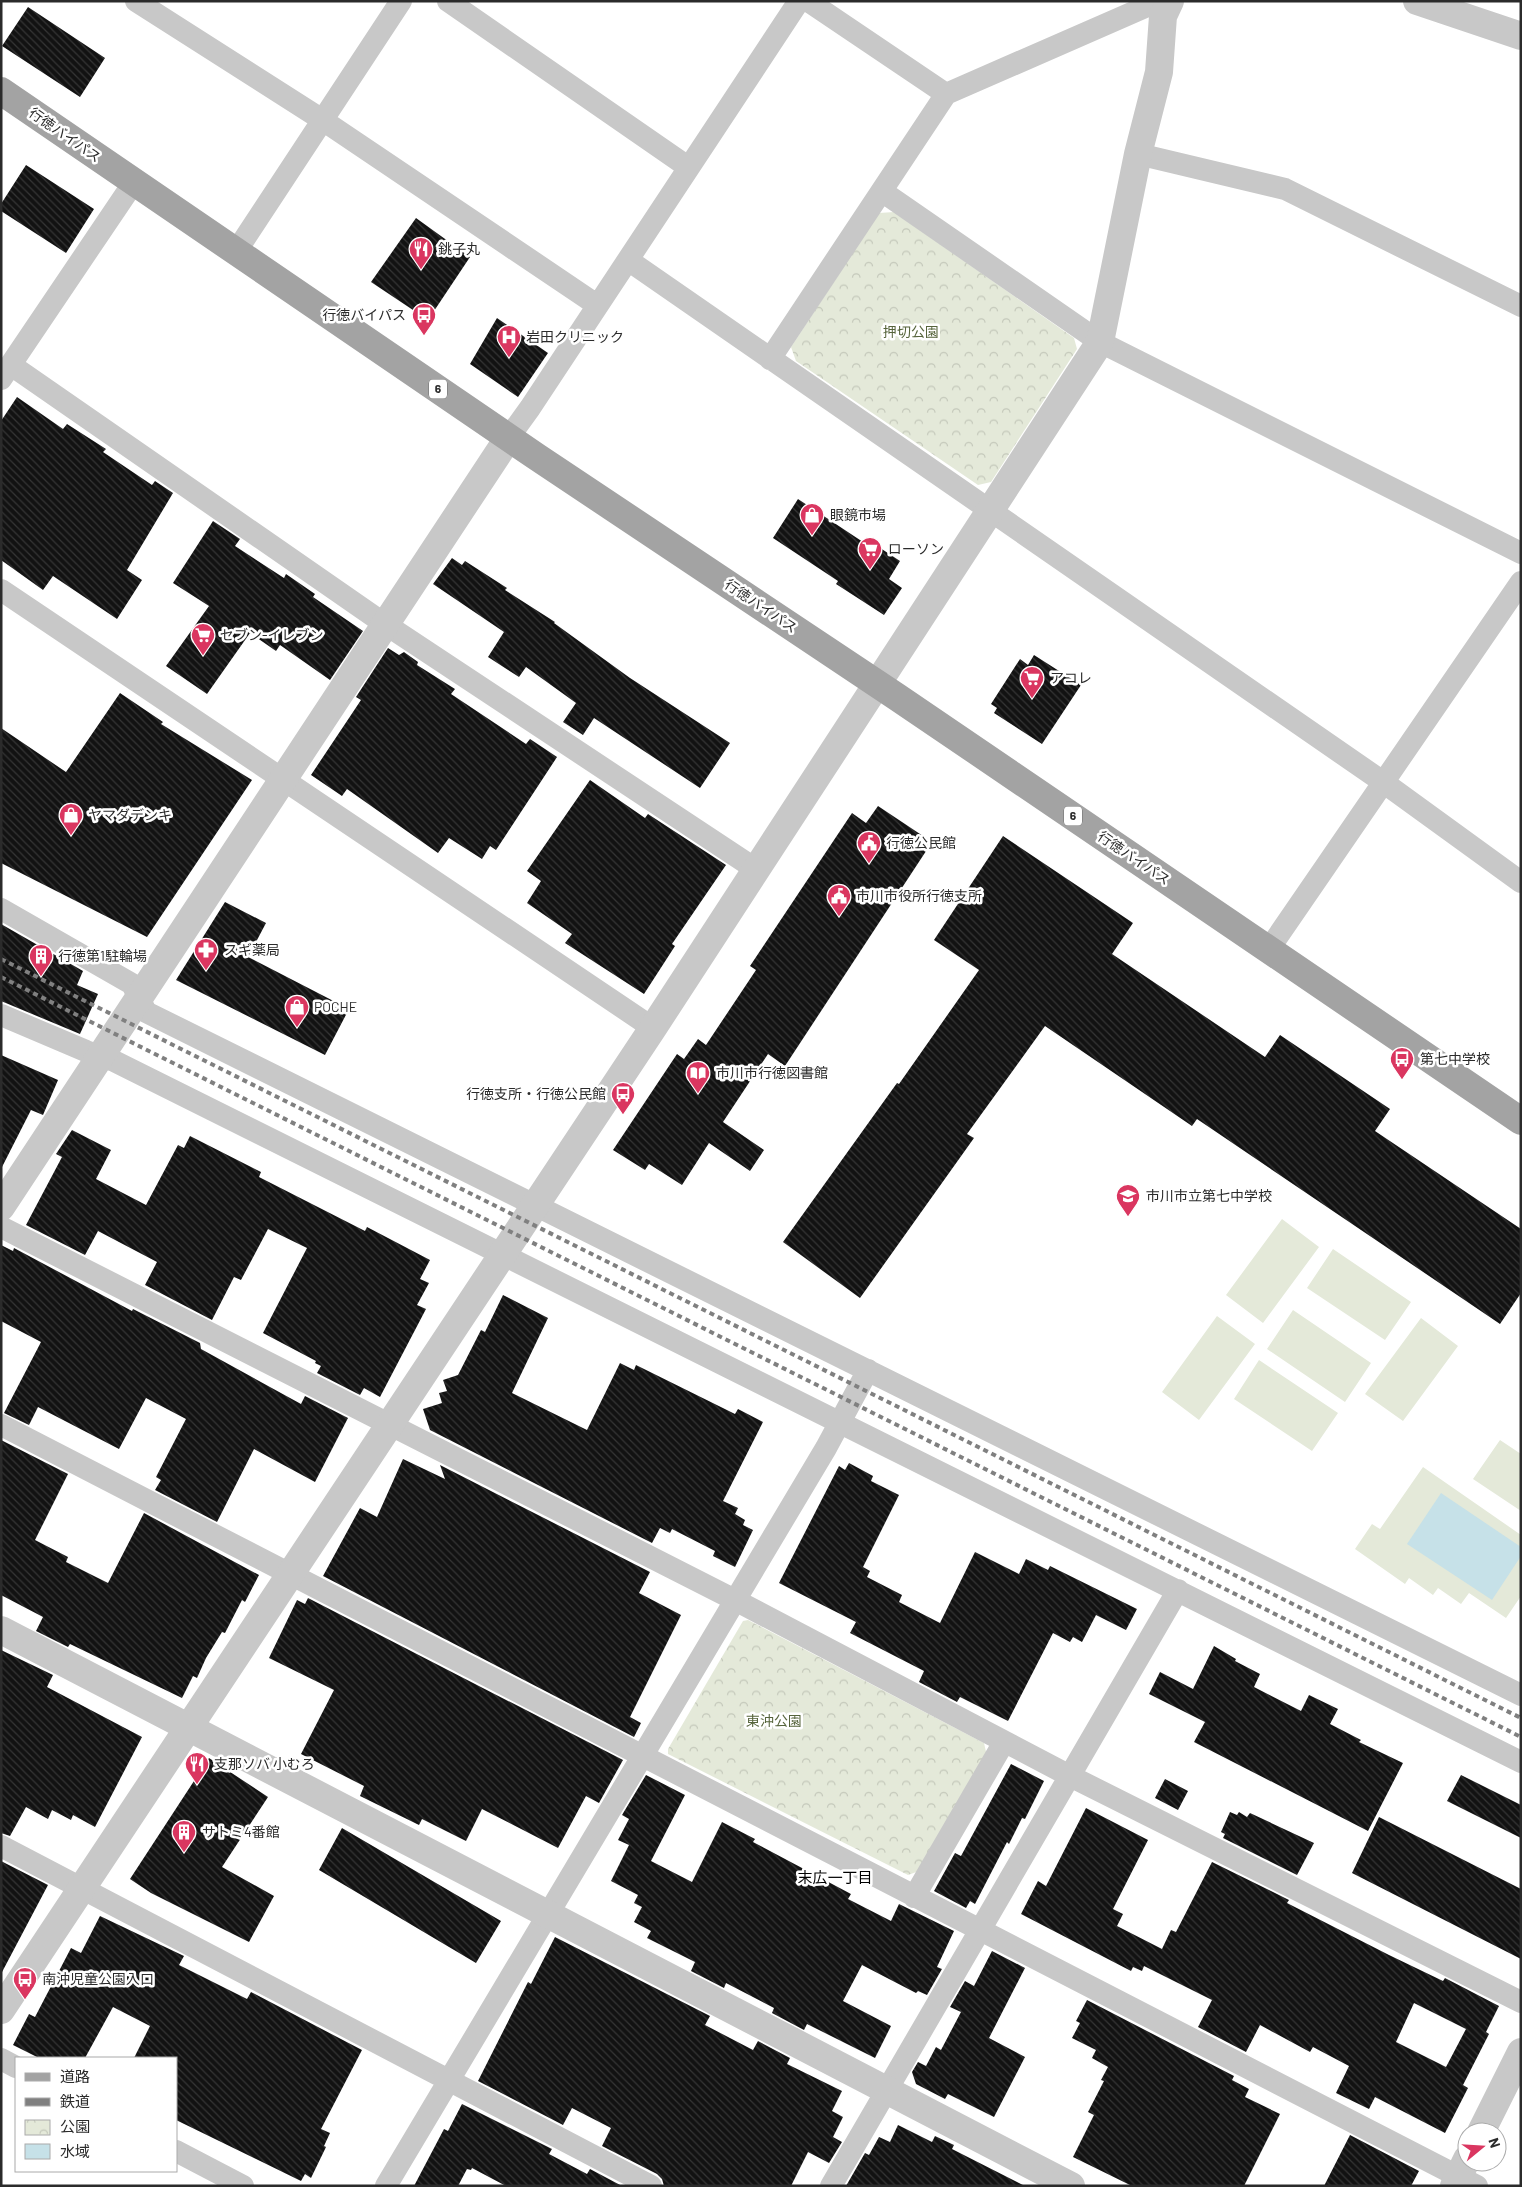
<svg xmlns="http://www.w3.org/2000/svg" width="1522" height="2187" font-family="Barlow,'Noto Sans JP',sans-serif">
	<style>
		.park { fill: url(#park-crowns) }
		.pitch { fill: #e4e9d9 }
		.water { fill: #c6e1e8 }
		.building { fill: url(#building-back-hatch); fill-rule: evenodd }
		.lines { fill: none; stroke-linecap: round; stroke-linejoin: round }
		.minor { stroke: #c8c8c8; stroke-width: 22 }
		.tertiary { stroke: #c8c8c8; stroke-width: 28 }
		.primary { stroke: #a3a3a3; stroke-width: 28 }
		.rail { stroke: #808080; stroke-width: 4; stroke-dasharray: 5 4; stroke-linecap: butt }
		.labels { text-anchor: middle; stroke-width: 5; stroke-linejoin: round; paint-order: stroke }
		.shield { fill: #fff; stroke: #6b6b6b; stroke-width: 1 }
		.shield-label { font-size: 12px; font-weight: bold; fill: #2b2b2b }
		.street-label { font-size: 14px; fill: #2b2b2b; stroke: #fff }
		.poi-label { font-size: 14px; fill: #2b2b2b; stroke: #fff; text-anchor: start }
		.park-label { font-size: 14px; fill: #56643c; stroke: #fff }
		.neighbourhood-label { font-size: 15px; fill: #000; stroke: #fff }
	</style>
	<defs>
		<pattern id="park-crowns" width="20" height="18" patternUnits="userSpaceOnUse" patternTransform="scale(1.25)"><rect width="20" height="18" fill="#e4e9d9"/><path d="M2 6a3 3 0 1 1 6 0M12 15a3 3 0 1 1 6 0" fill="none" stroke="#c4c8ba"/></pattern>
		<pattern id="building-back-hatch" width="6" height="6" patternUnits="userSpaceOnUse" patternTransform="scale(1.25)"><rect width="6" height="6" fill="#121212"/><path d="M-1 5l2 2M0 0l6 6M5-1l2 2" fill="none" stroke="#353535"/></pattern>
	</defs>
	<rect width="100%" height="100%" fill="#fff"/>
	<path class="park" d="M894 212 1074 338 1077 349 991 482 978 485 796 361 791 347 879 213Z
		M748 1620 984 1743 987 1756 919 1871 908 1875 668 1754V1749L743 1621Z"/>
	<path class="pitch" d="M1282 1219 1319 1247 1263 1323 1226 1295Z
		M1333 1249 1411 1302 1385 1340 1307 1288Z
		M1293 1310 1371 1363 1345 1402 1267 1349Z
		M1217 1316 1255 1344 1199 1420 1162 1392Z
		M1421 1318 1458 1346 1403 1421 1365 1394Z
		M1259 1360 1338 1413 1312 1451 1234 1399Z
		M1500 1440 1521 1454V1511L1473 1479Z
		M1423 1467 1521 1535V1596L1506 1618 1469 1593 1461 1604 1438 1588 1433 1595 1409 1578 1405 1584 1355 1549 1372 1524 1380 1529Z"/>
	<path class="water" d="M1441 1493 1521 1547V1556L1492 1600 1407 1544Z"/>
	<path class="building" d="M28 7 105 58 80 97 2 46Z
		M26 165 94 209 66 253 1 211V204Z
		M416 218 470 257 428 320 371 282Z
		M497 318 548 353 518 397 470 364Z
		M17 397 63 429 67 424 106 449 103 452 152 485 155 481 173 493 127 570 142 580 117 619 53 576 43 590 1 560V421Z
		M798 499 863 542 865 538 900 561 889 579 902 588 884 615 836 584 838 581 773 538Z
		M213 521 240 539 235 546 284 578 286 574 315 594 313 597 363 631 330 680 280 645 276 651 250 633 207 694 166 666 209 606 173 583Z
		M452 558 462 565 465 561 507 588 505 590 555 622 554 623 630 678 730 743 700 788 594 718 583 735 563 722 576 703 526 667 519 677 488 657 504 632 433 584Z
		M388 648 399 655 404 652 418 662 417 665 455 689 451 694 526 744 530 739 557 757 496 850 490 846 482 859 449 838 438 853 347 789 342 796 311 775 361 700 356 697Z
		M1034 655 1081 685 1042 744 994 713 997 708 991 704 1020 659 1028 665Z
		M120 693 163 722 161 724 252 780 147 937 1 863V728L66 772Z
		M590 780 645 818 648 814 726 865 672 944 675 946 644 994 565 943 572 934 527 903 541 881 527 871Z
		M878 806 932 842 785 1066 768 1054 723 1122 764 1150 750 1171 709 1143 682 1185 649 1164 645 1170 613 1150 677 1054 684 1059 698 1039 706 1045 756 970 750 966 852 813 866 823Z
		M1003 836 1133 923 1112 954 1265 1057 1280 1035 1390 1109 1375 1131 1521 1229V1293L1500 1324 1197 1119 1192 1126 1045 1026 967 1134 974 1138 860 1298 783 1242 897 1083 899 1084 979 970 934 940Z
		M225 902 266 923 248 957 349 1009 325 1055 176 980Z
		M1 924 83 971 77 985 98 994 80 1034 1 1001Z
		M1 1055 58 1080 43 1115 31 1110 1 1169Z
		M72 1130 111 1150 96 1179 146 1205 178 1145 184 1148 190 1136 261 1172 259 1177 365 1231 367 1227 430 1260 420 1279 429 1283 417 1305 426 1309 380 1397 364 1388 360 1395 317 1373 321 1366 315 1363 316 1361 263 1333 307 1248 268 1229 241 1280 234 1277 212 1320 145 1285 157 1262 98 1231 85 1255 26 1225 62 1157 56 1154Z
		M1 1245 13 1251 14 1248 132 1311 133 1309 200 1343 201 1349 301 1404 305 1396 348 1418 315 1482 254 1449 217 1522 155 1490 161 1480 156 1477 186 1419 146 1398 119 1449 38 1407 29 1425 4 1413 41 1342 1 1321Z
		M503 1295 548 1318 512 1393 587 1430 620 1363 634 1370 636 1365 735 1414 738 1409 763 1422 723 1501 738 1508 735 1514 745 1520 743 1525 753 1530 735 1567 713 1556 715 1551 672 1529 670 1533 660 1528 652 1543 430 1430 423 1409 442 1403 439 1393 447 1391 443 1380 458 1375 481 1330 485 1332Z
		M1 1440 68 1474 35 1540 68 1557 66 1562 108 1583 144 1513 259 1575 245 1602 242 1600 225 1633 222 1632 206 1658 197 1678 193 1676 182 1698 70 1644 68 1647 36 1631 43 1617 1 1595Z
		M403 1459 445 1479 440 1465 650 1572 639 1593 681 1615 630 1717 641 1723 634 1737 323 1576 360 1508 377 1517Z
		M849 1463 873 1476 871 1481 899 1495 863 1567 870 1571 867 1577 902 1595 899 1602 940 1623 975 1552 1019 1574 1026 1559 1048 1570 1050 1566 1137 1609 1126 1630 1096 1615 1082 1642 1073 1637 1070 1642 1053 1633 1008 1721 960 1697 957 1702 919 1682 924 1671 850 1633 856 1622 779 1583 839 1466 845 1470Z
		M308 1598 623 1760 599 1803 586 1796 558 1848 482 1809 466 1841 422 1819 419 1825 360 1796 364 1786 301 1754 334 1690 269 1658 297 1600 305 1604Z
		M1214 1646 1236 1659 1235 1661 1260 1674 1254 1687 1301 1711 1309 1695 1338 1709 1330 1724 1361 1740 1359 1742 1403 1763 1368 1831 1194 1742 1205 1722 1149 1694 1160 1672 1193 1689Z
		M1 1650 53 1675 47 1687 142 1737 95 1827 73 1815 71 1820 52 1810 48 1819 26 1807 10 1836 1 1833Z
		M209 1758 268 1797 222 1867 274 1896 249 1942 151 1893 130 1879Z
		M1011 1764 1044 1781 1025 1819 1022 1818 1009 1844 1007 1842 975 1904 970 1901 966 1908 934 1891 955 1853 961 1856Z
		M646 1775 685 1795 651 1861 692 1882 722 1822 755 1839 753 1842 851 1894 848 1899 891 1921 899 1904 954 1931 937 1967 942 1969 927 1995 918 1991 916 1993 862 1965 843 2001 891 2026 875 2058 807 2024 804 2030 772 2013 774 2008 726 1983 724 1988 691 1971 695 1962 647 1938 651 1931 634 1922 642 1907 634 1903 638 1895 611 1881 629 1845 618 1840 629 1819 622 1815Z
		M1461 1775 1521 1805V1838L1447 1801Z
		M1165 1779 1188 1791 1178 1810 1155 1798Z
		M1086 1808 1148 1840 1113 1909 1123 1914 1117 1926 1162 1949 1171 1930 1176 1932 1212 1862 1289 1900 1287 1903 1389 1955 1443 1981 1445 1978 1499 2006 1486 2032 1489 2034 1463 2085 1468 2088 1445 2133 1375 2097 1369 2109 1336 2093 1349 2066 1313 2047 1310 2052 1260 2025 1246 2052 1198 2027 1212 2000 1144 1966 1142 1971 1133 1967 1131 1971 1021 1914 1038 1881 1046 1886ZM1414 2003 1466 2029 1446 2067 1396 2042Z
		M1230 1812 1237 1815 1239 1812 1247 1817 1250 1813 1314 1843 1297 1875 1223 1838 1225 1834 1221 1832Z
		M1379 1817 1521 1889V1959L1352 1873Z
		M342 1828 501 1921 476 1963 319 1870Z
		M1 1861 48 1885 1 1974Z
		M100 1916 184 1956 179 1965 247 1999 251 1992 362 2050 321 2129 330 2133 324 2146 326 2147 311 2178 305 2174 301 2181 176 2120V2058H134L150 2026 113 2007 85 2058H39L13 2045 29 2014 35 2017 71 1948 81 1953Z
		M555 1937 710 2016 705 2025 753 2050 758 2041 790 2058 787 2064 842 2091 832 2111 843 2117 833 2137 842 2142 829 2163 808 2152 791 2186H664L662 2179 657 2174 602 2146 611 2128 572 2108 563 2125 478 2081 528 1982 531 1984Z
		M992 1951 1025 1968 989 2038 1025 2057 994 2117 948 2094 945 2099 916 2084 912 2072 918 2062 926 2066 936 2047 941 2050 961 2012 950 2007 965 1981 974 1986Z
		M1087 2000 1234 2076 1232 2080 1249 2089 1245 2097 1280 2114 1244 2186H1132L1073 2157 1094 2115 1088 2112 1104 2081 1101 2080 1108 2067 1092 2058 1096 2050 1072 2038 1080 2023 1076 2021Z
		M462 2104 552 2149 549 2154 587 2174 590 2169 622 2186H506L472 2168 471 2170 467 2169 458 2186H414L444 2129 448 2131Z
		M898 2125 932 2142 935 2136 954 2145 952 2149 1025 2186H846L865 2153 869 2155 879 2137 890 2142Z
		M1350 2135 1419 2171 1411 2186H1324Z"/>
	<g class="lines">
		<path class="minor" d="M136 1 321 119 597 305
			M448 1 688 167
			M808 1 946 94 1159 1
			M1138 154 1285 189 1521 306
			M883 192 1100 342 1521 553
			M237 250 401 1
			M628 260 1383 782 1521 882
			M770 359 946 94
			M11 365 376 618 757 870
			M1 379 134 182
			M509 437 530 408 799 1
			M1 590 653 1028
			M1 909 132 984 146 1012 1521 1695
			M1269 949 1521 582
			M1 1015 86 1051 114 1061 1521 1762
			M1 1227 735 1600 1070 1776 1521 2002
			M1 1425 1477 2186
			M1 1846 651 2186
			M914 1897 1004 1742
			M1 2059 16 2067
			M176 2151 243 2186
			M386 2186 826 1448 868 1370
			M831 2186 1178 1590"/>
		<path class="tertiary" d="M1417 1 1521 36
			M1 1207 509 437
			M1 1630 1071 2186
			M1 2010 653 1028 1100 342 1138 154 1159 72 1163 16 1170 1
			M1481 2132 1521 2052
			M1454 2186 1467 2159"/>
		<path class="primary" d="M1 91 537 457 897 697 1521 1121"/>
		<path class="rail" d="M1 959 1521 1718
			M1 977 1521 1737"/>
	</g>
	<defs>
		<g id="restaurant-pin" transform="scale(1.25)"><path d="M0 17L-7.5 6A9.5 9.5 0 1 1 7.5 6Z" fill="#da3660" stroke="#fff"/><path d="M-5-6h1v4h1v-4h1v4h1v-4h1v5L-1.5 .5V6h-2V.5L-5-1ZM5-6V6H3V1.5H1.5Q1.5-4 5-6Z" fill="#fff"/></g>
		<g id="bus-pin" transform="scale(1.25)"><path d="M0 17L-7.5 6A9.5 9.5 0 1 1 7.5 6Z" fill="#da3660" stroke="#fff"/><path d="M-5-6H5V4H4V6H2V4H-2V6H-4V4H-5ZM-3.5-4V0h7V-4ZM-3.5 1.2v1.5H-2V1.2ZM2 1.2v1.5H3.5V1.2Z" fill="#fff"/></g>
		<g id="hospital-pin" transform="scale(1.25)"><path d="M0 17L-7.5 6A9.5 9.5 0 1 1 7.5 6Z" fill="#da3660" stroke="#fff"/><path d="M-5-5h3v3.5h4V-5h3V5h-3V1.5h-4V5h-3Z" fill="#fff"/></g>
		<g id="shop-pin" transform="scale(1.25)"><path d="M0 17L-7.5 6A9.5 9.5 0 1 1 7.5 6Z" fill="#da3660" stroke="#fff"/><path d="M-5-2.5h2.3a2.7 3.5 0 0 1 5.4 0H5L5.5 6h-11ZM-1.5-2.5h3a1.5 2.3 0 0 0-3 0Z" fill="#fff"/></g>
		<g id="supermarket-pin" transform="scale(1.25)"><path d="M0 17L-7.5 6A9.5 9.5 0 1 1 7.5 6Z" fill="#da3660" stroke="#fff"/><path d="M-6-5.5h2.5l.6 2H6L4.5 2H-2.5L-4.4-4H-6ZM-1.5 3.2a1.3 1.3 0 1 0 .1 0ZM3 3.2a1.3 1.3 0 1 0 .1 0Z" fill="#fff"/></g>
		<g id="civic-pin" transform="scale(1.25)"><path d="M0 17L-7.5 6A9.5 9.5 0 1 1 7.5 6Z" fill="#da3660" stroke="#fff"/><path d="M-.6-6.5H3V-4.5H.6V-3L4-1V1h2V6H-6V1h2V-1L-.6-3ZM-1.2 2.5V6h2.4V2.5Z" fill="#fff"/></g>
		<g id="pharmacy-pin" transform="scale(1.25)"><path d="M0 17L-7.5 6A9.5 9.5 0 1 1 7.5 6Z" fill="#da3660" stroke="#fff"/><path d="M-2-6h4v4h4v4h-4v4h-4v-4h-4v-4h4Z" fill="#fff"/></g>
		<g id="building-pin" transform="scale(1.25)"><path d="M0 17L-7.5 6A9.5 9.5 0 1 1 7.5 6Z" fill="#da3660" stroke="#fff"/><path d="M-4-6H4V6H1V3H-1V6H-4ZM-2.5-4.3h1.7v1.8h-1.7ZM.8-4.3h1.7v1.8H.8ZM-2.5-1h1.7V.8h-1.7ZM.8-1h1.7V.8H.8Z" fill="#fff"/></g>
		<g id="library-pin" transform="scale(1.25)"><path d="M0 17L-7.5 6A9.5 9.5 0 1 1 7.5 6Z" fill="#da3660" stroke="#fff"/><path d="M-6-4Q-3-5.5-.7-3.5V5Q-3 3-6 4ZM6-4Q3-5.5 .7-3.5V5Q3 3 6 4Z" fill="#fff"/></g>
		<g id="school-pin" transform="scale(1.25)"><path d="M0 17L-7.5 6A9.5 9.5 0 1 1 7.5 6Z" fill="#da3660" stroke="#fff"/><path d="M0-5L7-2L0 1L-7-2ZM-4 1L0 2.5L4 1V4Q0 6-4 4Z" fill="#fff"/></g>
	</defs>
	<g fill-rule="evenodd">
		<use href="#restaurant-pin" x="421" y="249"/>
		<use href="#bus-pin" x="424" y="315"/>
		<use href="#hospital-pin" x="509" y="337"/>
		<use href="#shop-pin" x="812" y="515"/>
		<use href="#supermarket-pin" x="870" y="549"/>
		<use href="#supermarket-pin" x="203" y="635"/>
		<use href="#supermarket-pin" x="1032" y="678"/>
		<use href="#shop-pin" x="71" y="815"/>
		<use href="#civic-pin" x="869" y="843"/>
		<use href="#civic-pin" x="839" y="896"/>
		<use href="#pharmacy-pin" x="206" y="950"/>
		<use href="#building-pin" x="41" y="956"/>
		<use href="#shop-pin" x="297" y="1007"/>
		<use href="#bus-pin" x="1402" y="1059"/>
		<use href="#library-pin" x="698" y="1073"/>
		<use href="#bus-pin" x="623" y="1094"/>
		<use href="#school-pin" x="1128" y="1196"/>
		<use href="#restaurant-pin" x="197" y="1764"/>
		<use href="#building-pin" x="184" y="1832"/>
		<use href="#bus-pin" x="25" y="1979"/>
	</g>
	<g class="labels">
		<g class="shield">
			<rect x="429" y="379.5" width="18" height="19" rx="4"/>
			<rect x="1064" y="806.5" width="18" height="19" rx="4"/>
		</g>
		<g class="shield-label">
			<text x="438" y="393">6</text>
			<text x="1073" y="820">6</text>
		</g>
		<g class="street-label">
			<text transform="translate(65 135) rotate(35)" y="5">行徳バイパス</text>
			<text transform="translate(761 606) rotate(34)" y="5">行徳バイパス</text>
			<text transform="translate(1134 858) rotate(34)" y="5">行徳バイパス</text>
		</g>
		<g class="poi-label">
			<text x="438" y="254">銚子丸</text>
			<text x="406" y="320" text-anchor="end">行徳バイパス</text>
			<text x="526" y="342">岩田クリニック</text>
			<text x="830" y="520">眼鏡市場</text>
			<text x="888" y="554">ローソン</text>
			<text x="220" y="640">セブン-イレブン</text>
			<text x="1050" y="683">アコレ</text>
			<text x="88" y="820">ヤマダデンキ</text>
			<text x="886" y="848">行徳公民館</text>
			<text x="856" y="901">市川市役所行徳支所</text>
			<text x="224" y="955">スギ薬局</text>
			<text x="58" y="961">行徳第1駐輪場</text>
			<text x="314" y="1012">POCHE</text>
			<text x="1420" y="1064">第七中学校</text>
			<text x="716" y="1078">市川市行徳図書館</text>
			<text x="606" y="1099" text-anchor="end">行徳支所・行徳公民館</text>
			<text x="1146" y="1201">市川市立第七中学校</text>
			<text x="214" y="1769">支那ソバ 小むろ</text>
			<text x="202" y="1837">サトミ4番館</text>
			<text x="42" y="1984">南沖児童公園入口</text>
		</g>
		<g class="park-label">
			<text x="911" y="337">押切公園</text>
			<text x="774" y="1726">東沖公園</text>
		</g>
		<g class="neighbourhood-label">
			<text x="835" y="1883">末広一丁目</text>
		</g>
	</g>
	<rect width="1522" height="2187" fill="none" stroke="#2b2b2b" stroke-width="5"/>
	<rect x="15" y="2057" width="162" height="115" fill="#ffffff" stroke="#aaaaaa"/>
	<rect x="25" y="2073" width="25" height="8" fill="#a3a3a3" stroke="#aaaaaa"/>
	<text x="60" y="2082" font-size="15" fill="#2b2b2b">道路</text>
	<rect x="25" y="2098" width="25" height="8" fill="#808080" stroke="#aaaaaa"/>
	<text x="60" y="2107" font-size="15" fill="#2b2b2b">鉄道</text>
	<rect x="25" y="2120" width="25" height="15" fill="url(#park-crowns)" stroke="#aaaaaa"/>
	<text x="60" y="2132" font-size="15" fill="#2b2b2b">公園</text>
	<rect x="25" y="2144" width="25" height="15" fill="#c6e1e8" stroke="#aaaaaa"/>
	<text x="60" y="2157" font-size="15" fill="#2b2b2b">水域</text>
	<g transform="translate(1482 2147) rotate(72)"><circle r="24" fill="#ffffff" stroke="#aaaaaa"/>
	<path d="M0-4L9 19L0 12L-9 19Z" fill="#da3660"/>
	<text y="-8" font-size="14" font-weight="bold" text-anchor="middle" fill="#2b2b2b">N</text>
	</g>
</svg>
